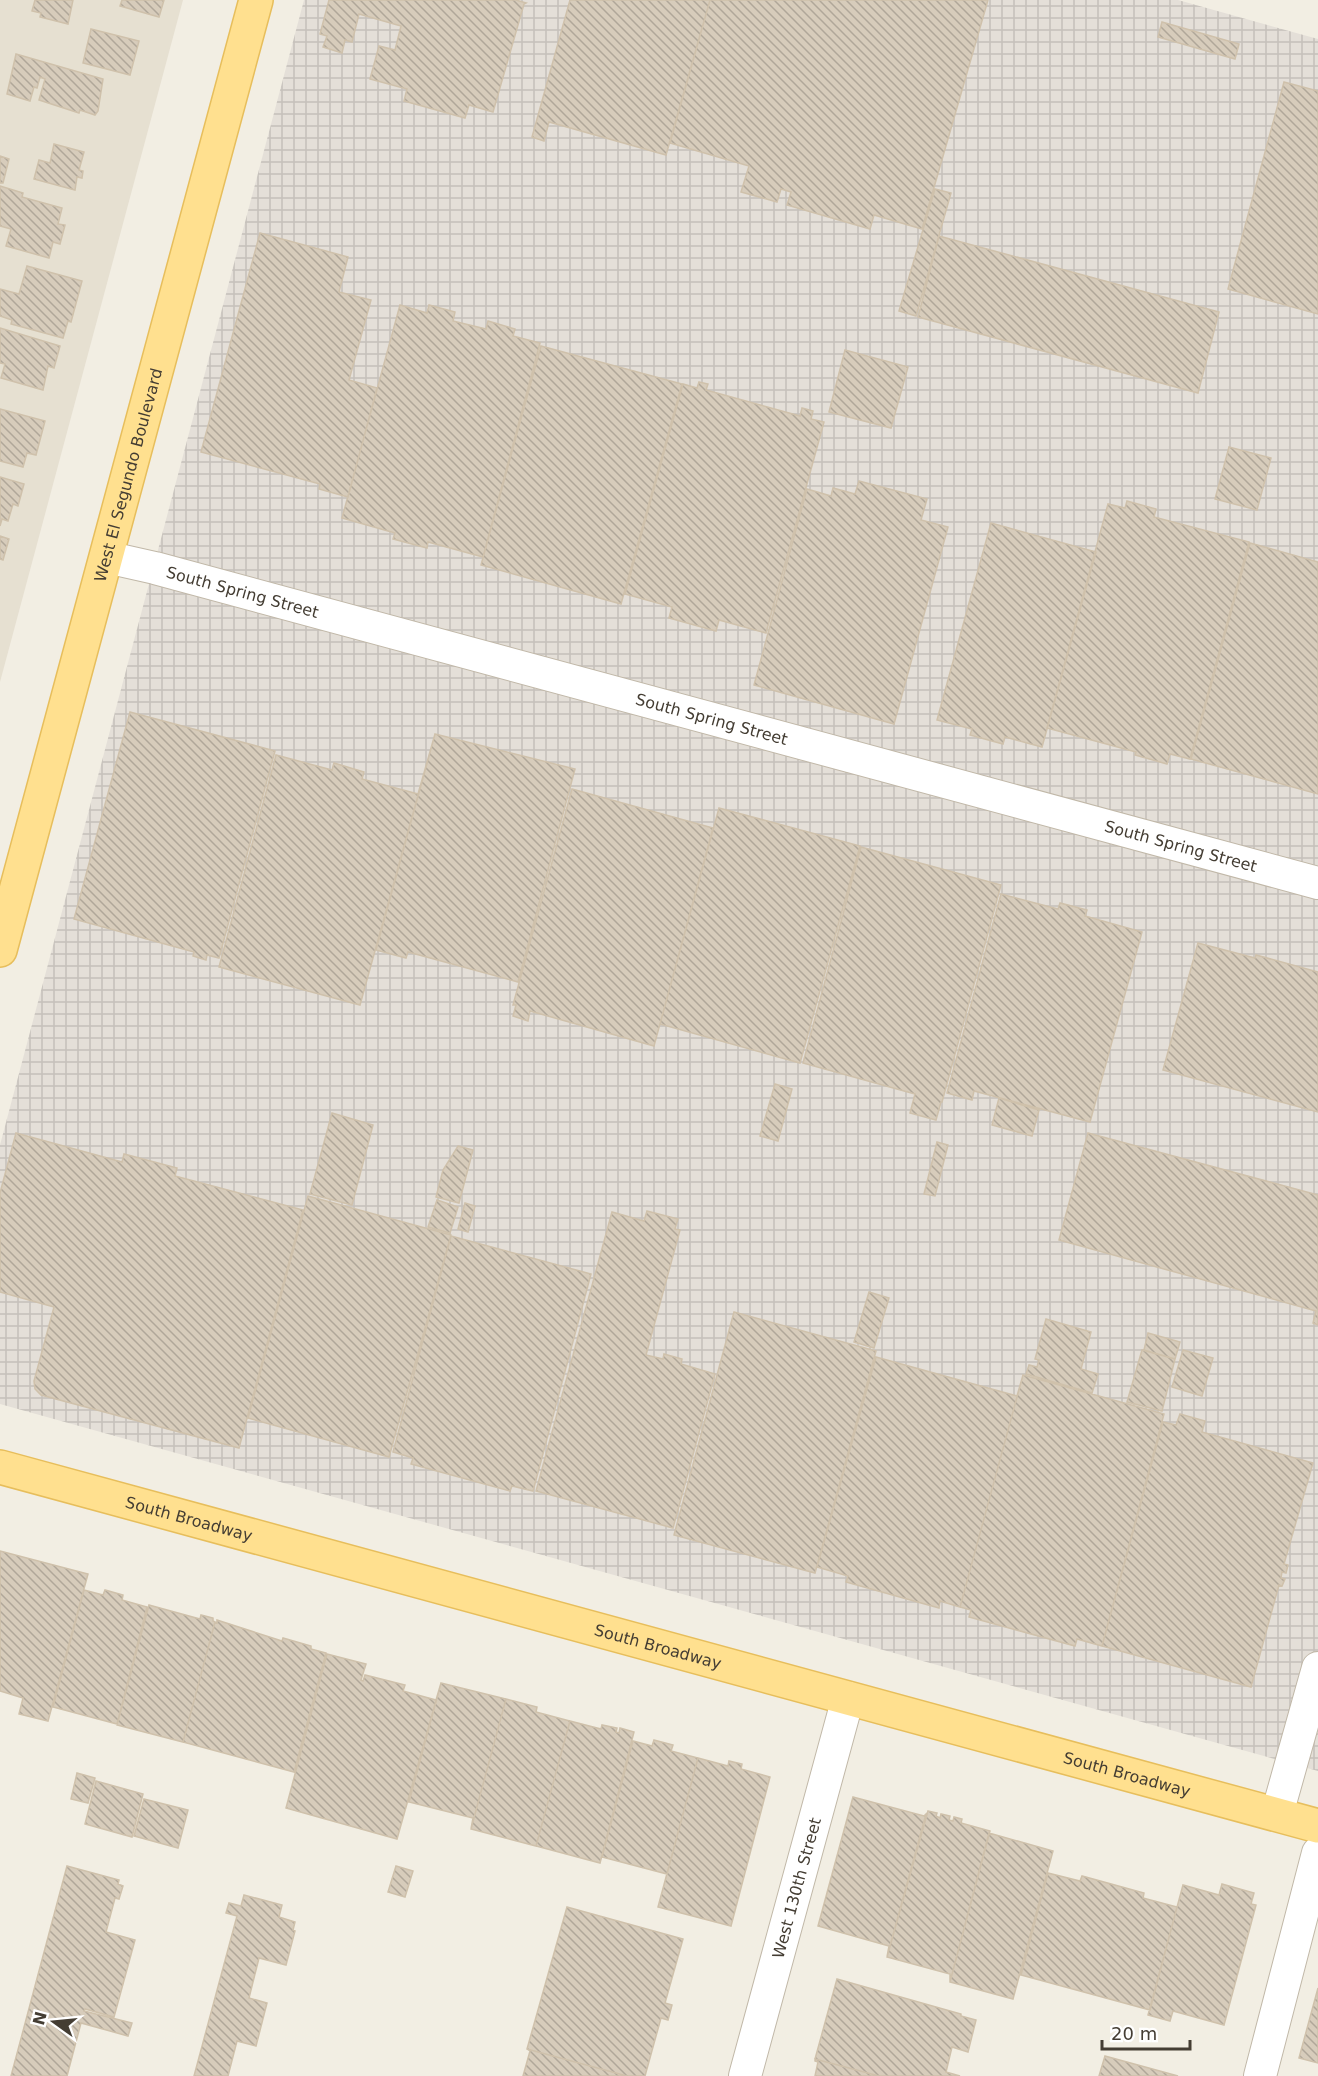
<svg xmlns="http://www.w3.org/2000/svg" width="1318" height="2076" font-family="'DejaVu Sans',sans-serif">
	<style>
		.residential { fill: #e6e0d1 }
		.industrial { fill: url(#industrial-grid) }
		.building { fill: url(#building-back-hatch); stroke: #cfc1ab; stroke-width: 1.5 }
		.lines { fill: none; stroke-linecap: round; stroke-linejoin: round }
		.minor-casing { stroke: #c1b8a8; stroke-width: 34 }
		.major-casing { stroke: #e7be5c; stroke-width: 36 }
		.minor { stroke: #fff; stroke-width: 32 }
		.major { stroke: #ffe08f; stroke-width: 33 }
		.labels { text-anchor: middle; stroke-width: 5; stroke-linejoin: round; paint-order: stroke }
		.street-label { font-size: 16px; fill: #443d33; stroke: #fff }
	</style>
	<defs>
		<pattern id="industrial-grid" width="8" height="8" patternUnits="userSpaceOnUse" patternTransform="scale(1.5)"><rect width="8" height="8" fill="#e4dfd8"/><path d="M0 4h8M4 0v8" fill="none" stroke="#c5c0ba"/></pattern>
		<pattern id="building-back-hatch" width="6" height="6" patternUnits="userSpaceOnUse" patternTransform="scale(1.5)"><rect width="6" height="6" fill="#d7ccbb"/><path d="M-1 5l2 2M0 0l6 6M5-1l2 2" fill="none" stroke="#b0a799"/></pattern>
	</defs>
	<rect width="100%" height="100%" fill="#f2eee3"/>
	<path class="residential" d="M0 0H183L0 682Z"/>
	<path class="industrial" d="M304 0H1178L1318 39V1771L0 1404V1145Z"/>
	<path class="building" d="M35 0H73L68 24 40 17 41 13 32 11Z
		M122 0H164L159 17 120 6Z
		M329 0H516L526 3 524 4 493 112 469 105 465 118 404 101 407 89 370 79 379 46 395 50 401 26 359 14 352 42 345 40 342 53 323 47 327 36 320 34Z
		M570 0H710L666 155 549 122 544 141 532 137Z
		M710 0H988L922 229 874 215 870 229 787 205 791 192 781 189 777 202 741 192 749 166 670 143Z
		M1162 22 1239 44 1235 59 1158 37Z
		M91 29 139 41 130 75 83 63Z
		M16 54 103 79 98 111 95 115 80 110 79 113 39 100 45 79 40 77 37 88 34 87 30 101 7 94Z
		M1284 82 1318 91V314L1228 289Z
		M54 144 84 152 79 170 83 171 82 178 77 177 75 190 34 179 39 160 50 163Z
		M0 156 9 159 3 183H0Z
		M0 186 23 193 22 197 62 208 58 224 65 225 60 244 53 242 49 258 6 246 11 229 0 226Z
		M935 189 951 193 916 316 899 311Z
		M260 233 348 257 339 292 371 300 349 380 377 388 348 497 319 489 320 484 201 452Z
		M939 236 1219 312 1198 393 918 317Z
		M27 266 82 281 71 322 68 321 63 338 11 324 12 320 0 316V289L19 294Z
		M400 305 427 313 429 305 455 312 453 321 486 329 488 321 515 329 513 336 540 343 483 557 428 542 427 548 393 539 395 533 342 518Z
		M0 328 60 346 54 368 48 366 43 390 1 378 5 364 0 363Z
		M541 346 682 384 621 604 481 565Z
		M845 350 908 367 891 428 829 412Z
		M699 382 708 384 706 390 800 416 802 408 813 411 811 419 824 422 766 633 719 620 716 631 669 618 672 607 625 594 683 384 697 388Z
		M0 409 45 421 36 455 27 453 23 467 0 461Z
		M1229 447 1271 458 1257 510 1215 499Z
		M0 477 24 484 18 506 13 504 8 521 2 519 0 526Z
		M859 481 927 499 921 520 948 527 894 724 754 685 807 489 831 496 833 488 855 494Z
		M1127 501 1156 509 1154 517 1249 542 1190 759 1170 754 1167 764 1135 755 1136 752 1047 728 1108 504 1125 508Z
		M991 523 1096 552 1042 747 1005 737 1003 744 970 735 972 729 937 720Z
		M0 536 9 539 3 560 0 559Z
		M1250 543 1318 562V794L1191 759Z
		M130 712 275 751 219 958 207 955 206 960 193 956 194 952 74 919Z
		M435 734 360 1005 219 967 276 755 332 770 334 763 364 772 362 779 418 794Z
		M435 734 575 769 518 982 408 952 406 958 376 950Z
		M572 789 713 828 654 1046 530 1011 528 1021 513 1016 516 1005H513Z
		M719 808 860 846 800 1063 660 1024Z
		M861 847 1001 885 942 1102H941L936 1120 910 1113 915 1094 803 1063Z
		M1001 894 1058 909 1060 903 1087 910 1085 916 1142 932 1090 1122 974 1091 972 1100 947 1093Z
		M1198 943 1255 958 1256 955 1318 972V1112L1163 1070Z
		M775 1084 792 1089 778 1141 760 1136Z
		M999 1098 1039 1110 1032 1136 992 1125Z
		M332 1113 373 1125 352 1205 310 1194Z
		M16 1133 122 1162 124 1154 177 1168 175 1176 303 1210 239 1448 41 1395 35 1389 34 1381 54 1307 0 1292V1193Z
		M1088 1133 1318 1195V1325L1313 1323 1316 1311 1059 1240Z
		M937 1142 948 1145 935 1196 924 1194Z
		M458 1146 473 1150 459 1203 436 1197 443 1170Z
		M308 1196 451 1235 389 1457 248 1418Z
		M437 1200 458 1207 450 1233 428 1227Z
		M465 1203 475 1206 468 1232 458 1229Z
		M647 1211 678 1219 675 1229 680 1230 646 1355 663 1359 664 1354 682 1359 681 1364 715 1374 673 1528 536 1491 612 1212 644 1221Z
		M451 1236 591 1274 533 1491 512 1486 510 1491 411 1464 413 1458 393 1452Z
		M869 1292 889 1298 874 1348 854 1342Z
		M734 1312 876 1351 815 1573 674 1535Z
		M1046 1319 1091 1332 1081 1369 1098 1374 1092 1393 1026 1374 1029 1365 1037 1367 1039 1360 1035 1359Z
		M1148 1333 1180 1342 1175 1359 1144 1350Z
		M1142 1350 1175 1359 1162 1411 1127 1402Z
		M1183 1350 1213 1358 1202 1396 1172 1387Z
		M876 1357 1017 1396 1023 1375 960 1607 940 1601 939 1608 846 1582 848 1576 817 1567Z
		M1023 1375 1164 1414 1102 1646 1077 1639 1075 1646 969 1617 971 1610 960 1607Z
		M1180 1414 1205 1421 1202 1432 1313 1463 1284 1564 1288 1565 1286 1573 1282 1572 1281 1578 1285 1579 1282 1586 1279 1585 1251 1687 1102 1646 1163 1422 1176 1425Z
		M0 1551 88 1574 48 1721 19 1714 23 1698 0 1691Z
		M84 1590 103 1595 105 1590 123 1595 122 1600 147 1607 117 1724 53 1707Z
		M149 1605 200 1619 201 1615 213 1618V1621L215 1622 183 1742 117 1725Z
		M217 1620 282 1641 283 1638 311 1646V1649L326 1653 294 1772 183 1742 215 1622 217 1623Z
		M327 1654 366 1664 361 1680 363 1681 365 1675 405 1685 403 1691 436 1700 441 1683 397 1839 286 1808Z
		M441 1683 506 1699 471 1829 473 1818 409 1802Z
		M506 1699 537 1707 536 1712 570 1721 536 1846 471 1829Z
		M570 1721 601 1729 602 1725 617 1728 616 1732 619 1733 620 1728 634 1732 600 1863 536 1846Z
		M654 1740 673 1745 671 1751 698 1758 667 1874 602 1857 633 1741 652 1746Z
		M698 1758 728 1766 729 1761 742 1764 741 1769 770 1777 731 1926 658 1907Z
		M77 1773 95 1778 88 1803 71 1799Z
		M96 1781 143 1794 132 1837 85 1824Z
		M853 1797 924 1816 926 1814 887 1957 889 1946 818 1926Z
		M144 1799 188 1810 178 1848 134 1836Z
		M928 1811 937 1813 936 1816 940 1818 941 1814 950 1816 949 1820 953 1821 954 1817 962 1819 961 1823 990 1831 950 1982V1974L887 1957Z
		M989 1833 1053 1851 1013 1999 950 1982Z
		M67 1866 119 1880 118 1884 123 1886 119 1899 115 1898 106 1932 135 1940 114 2017 85 2009 84 2011 132 2023 128 2036 81 2023 67 2076H11Z
		M396 1866 413 1871 405 1897 388 1892Z
		M1048 1873 1080 1881 1082 1876 1144 1893 1143 1898 1177 1907 1150 2010 1021 1975Z
		M1222 1884 1254 1893 1251 1904 1256 1905 1224 2025 1173 2011 1170 2021 1148 2015 1183 1885 1219 1895Z
		M244 1895 282 1905 279 1917 295 1922 293 1930 295 1931 286 1965 259 1958 249 1998 267 2003 256 2046 237 2041 228 2076H194L237 1916 226 1913 229 1903 241 1906Z
		M567 1907 683 1939 665 2003 672 2005 668 2020 661 2018 645 2076H627L527 2049Z
		M837 1979 961 2014V2016L976 2020 968 2052 952 2047 946 2072 960 2076H879L815 2059Z
		M1318 1988V2063L1299 2058Z
		M527 2049 627 2076H523L530 2051Z
		M1105 2056 1178 2076H1099Z
		M815 2059 879 2076H815L818 2062 815 2061Z"/>
	<g class="lines">
		<g class="minor-casing">
			<g id="minor">
				<path id="s1" d="M106 557 155 568 1318 883"/>
				<path d="M1277 1814 1318 1668"/>
				<path id="s2" d="M745 2076 848 1698"/>
				<path d="M1260 2076 1318 1853"/>
			</g>
		</g>
		<g class="major-casing">
			<g id="major">
				<path id="s3" d="M0 950 256 0"/>
				<path id="s4" d="M0 1467 1318 1826"/>
			</g>
		</g>
		<use href="#minor" class="minor"/>
		<use href="#major" class="major"/>
	</g>
	<g class="labels">
		<g class="street-label">
			<text dy="6" stroke="none"><textPath href="#s3" startOffset="492">West El Segundo Boulevard</textPath></text>
			<text dy="6" stroke="none"><textPath href="#s1" startOffset="141">South Spring Street</textPath></text>
			<text dy="6" stroke="none"><textPath href="#s1" startOffset="627">South Spring Street</textPath></text>
			<text dy="6" stroke="none"><textPath href="#s1" startOffset="1113">South Spring Street</textPath></text>
			<text dy="6" stroke="none"><textPath href="#s4" startOffset="196">South Broadway</textPath></text>
			<text dy="6" stroke="none"><textPath href="#s4" startOffset="682">South Broadway</textPath></text>
			<text dy="6" stroke="none"><textPath href="#s4" startOffset="1168">South Broadway</textPath></text>
			<text dy="6" stroke="none"><textPath href="#s2" startOffset="195">West 130th Street</textPath></text>
		</g>
	</g>
	<g transform="translate(54 2022) rotate(285)" stroke="#ffffff" stroke-width="4.5" paint-order="stroke">
	<path d="M0-4.5L10 22L0 15L-10 22Z" fill="#443d33"/>
	<text y="-9" font-size="16" font-weight="bold" text-anchor="middle" fill="#443d33">N</text>
	</g>
	<path d="M1102 2040v9h88v-9" fill="none" stroke="#443d33" stroke-width="3"/>
	<text x="1111" y="2040" font-size="18" fill="#443d33" stroke="#ffffff" stroke-width="4.5" paint-order="stroke">20 m</text>
</svg>
